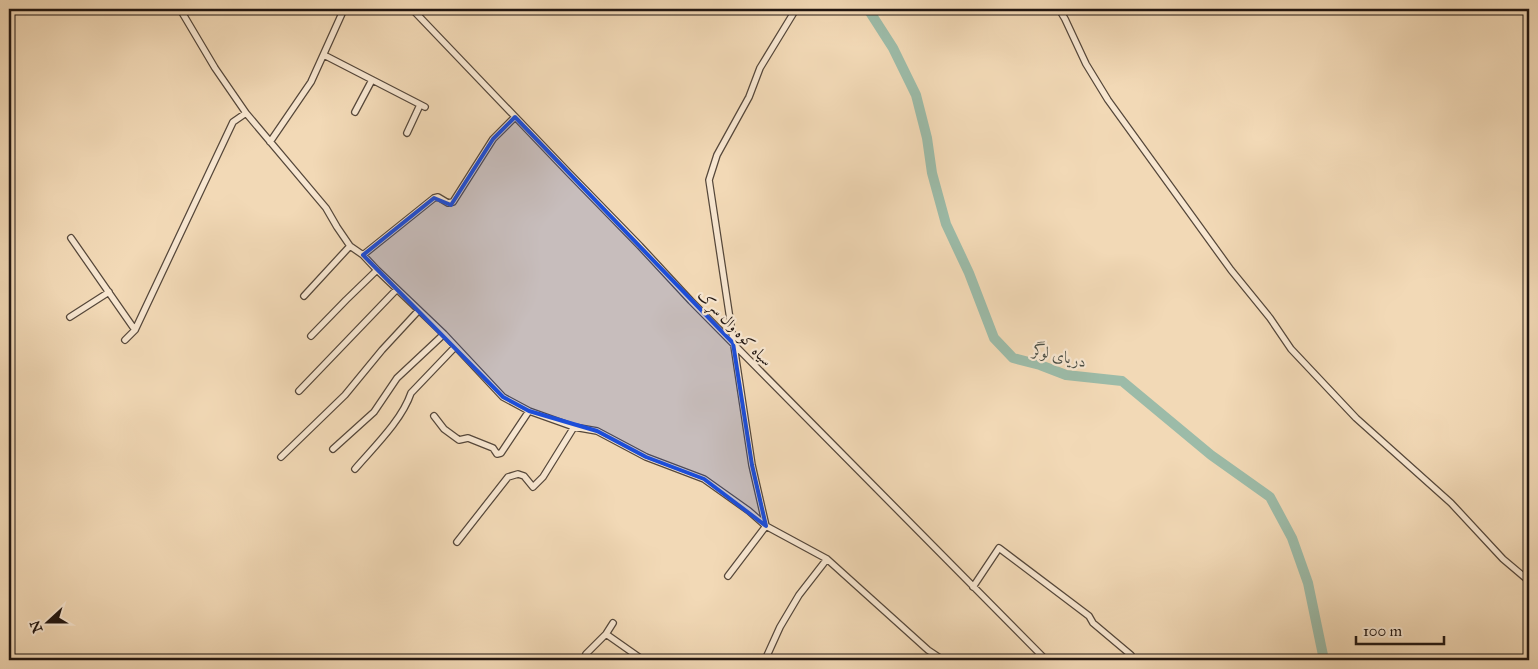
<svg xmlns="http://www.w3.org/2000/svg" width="1538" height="669" font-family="'IM FELL Great Primer',Amiri,serif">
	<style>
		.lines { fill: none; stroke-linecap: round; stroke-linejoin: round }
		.river { stroke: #9cbba8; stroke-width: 10 }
		.minor-casing { stroke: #55473a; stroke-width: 8 }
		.minor { stroke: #f7e6d0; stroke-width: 5.5 }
		.marked { fill: #1d4ed8; fill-opacity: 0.2; stroke: #1d4ed8; stroke-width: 4; stroke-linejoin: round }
		.labels { text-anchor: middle; stroke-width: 4.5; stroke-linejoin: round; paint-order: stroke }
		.street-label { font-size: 15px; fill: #211611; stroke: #f7e6d0 }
		.water-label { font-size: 16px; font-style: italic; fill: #4c5046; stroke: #f7e6d0 }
	</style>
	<rect width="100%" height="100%" fill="#f2d9b6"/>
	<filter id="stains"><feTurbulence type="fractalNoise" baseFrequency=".004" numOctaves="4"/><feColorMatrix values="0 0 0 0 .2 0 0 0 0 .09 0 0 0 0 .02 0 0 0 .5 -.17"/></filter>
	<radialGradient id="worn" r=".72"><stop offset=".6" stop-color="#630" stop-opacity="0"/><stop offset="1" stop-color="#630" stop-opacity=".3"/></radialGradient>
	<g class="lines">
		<path class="river" d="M868 9 893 48 916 95 927 138 932 173 946 224 969 273 994 338 1013 358 1040 365 1066 375 1122 381 1211 455 1270 497 1292 538 1308 583 1324 660"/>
		<g class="minor-casing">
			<path id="minor" d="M180 9 215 68 246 113
				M412 9 567 171 640 246 691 301 1046 660
				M1059 9 1065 19 1086 64 1108 100 1231 270 1270 318 1291 349 1356 418 1451 503 1503 559 1529 581
				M324 55 425 107
				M355 112 372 80
				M407 133 420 105
				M270 142 311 82 344 9
				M71 238 135 330
				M363 255 434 198 438 197 448 203 453 202 493 139 515 117
				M304 296 350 246
				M70 317 109 292
				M311 336 346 300 377 270
				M125 340 135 330 233 122 246 113 326 208 337 227 350 246 363 255 377 270 444 334 503 397 529 411 574 427 597 431 646 457 704 479 749 511 766 526 827 559 928 650 943 660
				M299 391 397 289
				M434 416 444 429 459 440 468 438 493 448 497 454 501 453 529 411
				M333 449 374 412 397 378 444 334
				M281 457 345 395 382 350 419 310
				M355 469C374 447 402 420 411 393L455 347
				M457 542 508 477 518 474 524 476 533 487 543 477 574 427
				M728 576 766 526 752 465 709 180 717 155 749 97 760 68 796 9
				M973 587 999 548 1089 616 1093 623 1131 655 1127 660
				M606 634 643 660
				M586 654 606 634 613 623
				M765 660 780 627 799 595 827 559"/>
		</g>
		<use href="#minor" class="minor"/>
	</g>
	<path class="marked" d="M515 117 733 343 752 465 766 526 704 479 646 457 597 431 529 411 503 397 363 255 434 198 451 205 493 139Z"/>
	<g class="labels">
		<g class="street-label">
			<text transform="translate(735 328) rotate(46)" y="5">سیاه کوه وال سړک</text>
		</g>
		<g class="water-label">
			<text transform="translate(1060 355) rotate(14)" y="6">دریای لوگر</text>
		</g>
	</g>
	<rect width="1538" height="669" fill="none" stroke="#f2d9b6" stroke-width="30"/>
	<rect x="10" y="10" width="1518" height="649" fill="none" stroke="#211611" stroke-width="2.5"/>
	<rect x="15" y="15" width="1508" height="639" fill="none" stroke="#211611"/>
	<g transform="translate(48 622) rotate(249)" stroke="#f7e6d0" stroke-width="4" paint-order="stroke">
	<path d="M0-4L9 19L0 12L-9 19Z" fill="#211611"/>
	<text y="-8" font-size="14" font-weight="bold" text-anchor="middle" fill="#211611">N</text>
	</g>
	<path d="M1356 636v8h88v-8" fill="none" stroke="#211611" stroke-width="2.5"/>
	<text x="1363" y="636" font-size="15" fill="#211611" stroke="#f7e6d0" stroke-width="4" paint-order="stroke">100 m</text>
	<rect width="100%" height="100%" filter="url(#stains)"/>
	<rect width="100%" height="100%" fill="url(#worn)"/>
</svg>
